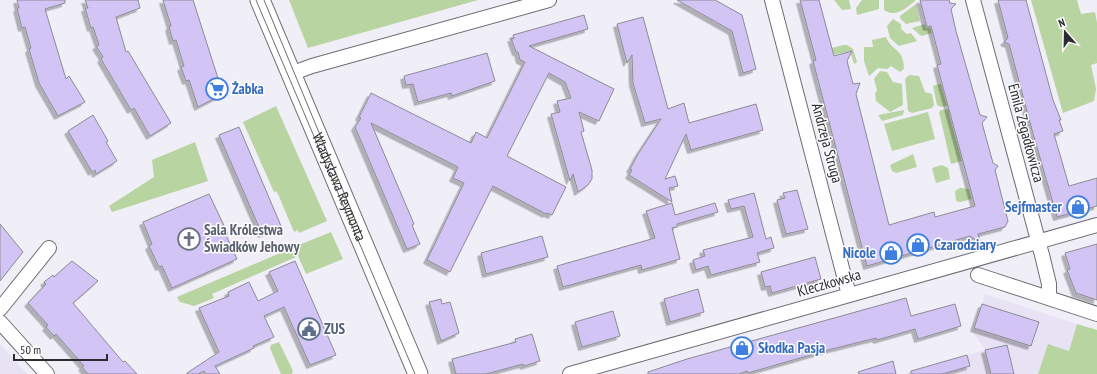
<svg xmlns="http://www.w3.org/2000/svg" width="1097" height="374" font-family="'PT Sans Narrow',sans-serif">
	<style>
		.built { fill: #e8e3f4 }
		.green { fill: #b7d4a1 }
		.building { fill: #d2c4f5; stroke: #8d8b94; filter: url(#shadow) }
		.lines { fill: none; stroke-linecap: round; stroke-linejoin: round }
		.street-casing { stroke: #6e6c74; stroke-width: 16 }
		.secondary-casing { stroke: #6e6c74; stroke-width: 21 }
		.street { stroke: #fff; stroke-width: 14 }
		.secondary { stroke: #fff; stroke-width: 19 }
		.tram { stroke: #6e6c72; stroke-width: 1 }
		.labels { text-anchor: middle; stroke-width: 3; stroke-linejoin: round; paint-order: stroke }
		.shop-label { font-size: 15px; font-weight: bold; fill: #366cbe; stroke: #fdfcfe; text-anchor: start }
		.street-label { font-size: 15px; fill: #2c2b2f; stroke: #fdfcfe }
		.worship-label { font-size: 15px; font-weight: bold; fill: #5b616d; stroke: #fdfcfe; text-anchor: start }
		.service-label { font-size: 15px; font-weight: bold; fill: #4e5e75; stroke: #fdfcfe; text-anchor: start }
	</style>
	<defs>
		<filter id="shadow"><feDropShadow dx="-3.5" dy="3.5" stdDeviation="0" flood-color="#0004"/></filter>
	</defs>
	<rect width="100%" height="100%" fill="#f0eef7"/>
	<path class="built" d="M985 294 1077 324 1069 351 1048 344 1038 374H927L928 366 985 350 973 332Z
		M0 344 27 374H0Z"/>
	<path class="green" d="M289 0H478L308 48Z
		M834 0H849L851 9 842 10Z
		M862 0H879V9L857 15 856 8Z
		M884 0H915V1C906 8 896 18 884 10Z
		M1031 0H1077L1081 14 1095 12 1097 23V63L1091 65 1096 89 1094 101 1063 113Z
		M916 4 920 21 906 24 900 18V16Z
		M893 19 901 24V29L907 34 911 33 917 41 899 46 890 38 887 26Z
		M925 24 926 28 930 27 932 33 921 36 912 28Z
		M886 37C891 51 904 48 904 69L900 72 891 66 887 69 878 68 869 76 864 61V47H873L872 40Z
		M843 45H847L853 49 857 62 854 64 850 51 834 55 832 48Z
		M880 71 887 72 893 82 902 84 903 105 890 112 876 101 875 94 877 90 874 79Z
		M909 75 919 76 925 92 932 94 934 105 932 108 912 113 908 111 905 79Z
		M938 84H941L946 102 950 101 951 105 941 107 937 105 933 86Z
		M276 106 327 221 299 233 298 230 294 232 278 194 276 191 274 192 243 122Z
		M952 109 953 113 949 114 962 161 951 164 939 112 941 110Z
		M904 110 903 115 882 121 878 115Z
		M928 112 935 139 892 151 884 124Z
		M195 142 208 181 112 212 109 206 154 177 152 160Z
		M913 154 917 167 896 173 892 171 890 165Z
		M942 165 948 168 950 179 936 183 932 168Z
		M960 188 969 189 972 199 960 202 956 201 955 191Z
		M331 232 343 259 306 274 294 247Z
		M292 248 296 257 212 294 214 298 194 306 180 302 177 297Z
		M1077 324 1097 330V374H1038L1048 344 1069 351Z
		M279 342 293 371 292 374H281L270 348 271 345Z"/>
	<path class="building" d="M17 0H65V3L45 9 66 79 69 76 85 102 58 116 39 83 29 49 31 48 25 27 22 28 17 8H19Z
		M85 0H138L140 8 116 17 126 52 128 51 171 123 150 136 134 108 131 110 101 59 103 57 96 46 99 45 93 27 91 28 85 8H88Z
		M163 0H193L223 94 198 107 189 80 186 81 181 67 184 66 176 40 173 41 169 27 171 26Z
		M677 0H715L742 15 756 69 743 73 732 31Z
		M800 0H819L834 56 852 51 847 61 853 84 860 83 856 94 889 225 934 212 935 217 975 206 937 65 941 64 935 41 931 26 927 27 920 0H949L950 3 956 4 951 9 956 31 980 115 987 117 982 123 993 163 998 166 995 170 1008 221 1005 227 978 234 981 244 970 236 867 266 813 61 816 60Z
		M998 0H1026L1053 100 1061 120H1059L1063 131 1054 134 1069 186 1097 178V206L1057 217 1032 130 1009 44 1004 42 1008 38Z
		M584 15 588 29 529 46 614 89 599 121 579 112 584 131 581 132 592 170V179L588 185 578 192 573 174 570 181 551 114 560 112 557 101 571 98 565 82 549 73 507 156 566 187 552 215 547 213 546 214 493 186 450 272 427 260 464 183 453 178 458 167 371 123 414 224 412 225 420 244 407 249 355 127 361 118 359 117 371 93 471 143 476 132 487 138 525 62 520 60 518 52H516L511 38 514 39 513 35Z
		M643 17 668 109 684 103 689 123 756 104 763 130 691 150 686 134 665 179 675 176 678 186 669 188 672 202 629 175 632 170 630 169 638 154 661 119 645 123 633 83 632 55 627 63 617 24Z
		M487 53 495 81 452 96 451 93 418 102 413 84 406 85 404 76Z
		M93 115 108 141 106 142 117 161 96 174 95 170 92 172 68 131Z
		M239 127 281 226 262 234 219 135Z
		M797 190 808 229 786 234 777 200 785 198 783 193Z
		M754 193 766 239 771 237 774 248 757 253 760 262 711 275 708 266 696 270 693 260 705 256 703 250 753 237 744 206 731 209 728 200Z
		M209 194 228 234 226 235 237 259 172 288 162 266 159 267 149 246 152 244 143 222Z
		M672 203 675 215 715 203 718 212 677 224V227L672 228 680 259 642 270 641 265 563 287 557 266 655 238 646 211Z
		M0 224 23 252 0 281Z
		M542 236 548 257 486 274 481 253Z
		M1097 244V300L1076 293 1067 270 1070 269 1065 253Z
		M815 257 821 279 772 293 770 286 765 287 761 272Z
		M72 261 98 281 73 303 123 362 125 361 137 374H88L82 367 84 366 56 334 54 336 46 327 48 325 28 303 46 284 44 282 53 275 54 277Z
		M295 261 336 355 310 365 284 307 264 316 274 337 253 346 254 348 215 366 220 374H206L204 371 198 374H187V373L219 352 199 308 229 296 228 292 249 282 258 301 278 291 269 272Z
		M698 289 704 312 670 322 664 299Z
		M906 298 911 316 955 304 961 326 918 339 915 329 877 340 876 338 828 350 748 373 747 371 739 374H648V372L687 359Z
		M441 299 442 304 450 302 459 333 441 341 429 302Z
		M982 304 1039 322 1031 346 974 328Z
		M613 311 620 336 582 347 575 322Z
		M532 334 540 361 524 366 523 364 486 374H456L452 359 516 342 515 339Z
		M1007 345 1014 374H991L985 350Z
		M967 355 970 366 942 374H911V371Z
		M893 361 896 374H859L858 372Z"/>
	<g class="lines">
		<g class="street-casing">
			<path id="street" d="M772 0 849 295
				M973 0 1042 255 1049 284V298
				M290 74 312 66 549 0
				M978 275 1097 314
				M0 309 49 248
				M0 322 47 374
				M570 374 1097 225"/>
		</g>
		<g class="secondary-casing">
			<g id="secondary">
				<path id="s1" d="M260 0 418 374"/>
			</g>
		</g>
		<use href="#street" class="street"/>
		<use href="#secondary" class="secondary"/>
		<path class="tram" d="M256 0 415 374
			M264 0 362 236"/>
	</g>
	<defs>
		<g id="supermarket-ring" transform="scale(1.15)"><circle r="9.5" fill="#fdfcfe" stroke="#3f7fe0" stroke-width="1.5"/><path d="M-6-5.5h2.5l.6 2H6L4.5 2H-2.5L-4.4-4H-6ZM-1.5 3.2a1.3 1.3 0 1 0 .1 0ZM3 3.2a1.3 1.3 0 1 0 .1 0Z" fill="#3f7fe0"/></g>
		<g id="shop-ring" transform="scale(1.15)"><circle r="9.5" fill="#fdfcfe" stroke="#3f7fe0" stroke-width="1.5"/><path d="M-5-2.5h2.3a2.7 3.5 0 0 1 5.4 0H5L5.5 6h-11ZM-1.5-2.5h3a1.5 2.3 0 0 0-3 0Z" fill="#3f7fe0"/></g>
		<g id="church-ring" transform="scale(1.15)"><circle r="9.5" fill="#fdfcfe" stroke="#6b7280" stroke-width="1.5"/><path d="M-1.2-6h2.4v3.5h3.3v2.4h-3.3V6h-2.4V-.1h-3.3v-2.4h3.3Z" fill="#6b7280"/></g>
		<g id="civic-ring" transform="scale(1.15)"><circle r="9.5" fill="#fdfcfe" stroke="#5c6f8a" stroke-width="1.5"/><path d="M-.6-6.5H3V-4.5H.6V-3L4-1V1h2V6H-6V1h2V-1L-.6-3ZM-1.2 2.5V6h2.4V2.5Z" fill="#5c6f8a"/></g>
	</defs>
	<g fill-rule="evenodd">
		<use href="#supermarket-ring" x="217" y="89"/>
		<use href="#shop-ring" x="1078" y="207"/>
		<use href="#church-ring" x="189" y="239"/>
		<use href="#shop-ring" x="918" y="245"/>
		<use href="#shop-ring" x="891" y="253"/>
		<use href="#civic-ring" x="309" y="329"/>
		<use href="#shop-ring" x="742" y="348"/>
	</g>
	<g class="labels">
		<g class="shop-label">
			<text x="232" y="94">Żabka</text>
			<text x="1062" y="212" text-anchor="end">Sejfmaster</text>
			<text x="934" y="250">Czarodziary</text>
			<text x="876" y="258" text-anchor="end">Nicole</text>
			<text x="758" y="353">Słodka Pasja</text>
		</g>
		<g class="street-label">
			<text transform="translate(1026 133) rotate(75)" y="5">Emila Zegadłowicza</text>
			<text transform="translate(827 143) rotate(75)" y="5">Andrzeja Struga</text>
			<text dy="5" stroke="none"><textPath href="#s1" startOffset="203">Władysława Reymonta</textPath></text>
			<text transform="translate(829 283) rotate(-16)" y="5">Kleczkowska</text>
		</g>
		<g class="worship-label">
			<text x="204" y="235">Sala Królestwa<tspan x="204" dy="17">Świadków Jehowy</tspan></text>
		</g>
		<g class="service-label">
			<text x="324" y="334">ZUS</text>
		</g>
	</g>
	<g transform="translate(1065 32) rotate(340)" stroke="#fdfcfe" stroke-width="3" paint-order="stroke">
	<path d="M0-3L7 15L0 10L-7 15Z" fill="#2c2b2f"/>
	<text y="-6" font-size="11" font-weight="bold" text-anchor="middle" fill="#2c2b2f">N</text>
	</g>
	<path d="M14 354v6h93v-6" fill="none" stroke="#2c2b2f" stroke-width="2"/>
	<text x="20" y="354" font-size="12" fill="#2c2b2f" stroke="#fdfcfe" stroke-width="3" paint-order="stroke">50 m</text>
</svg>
